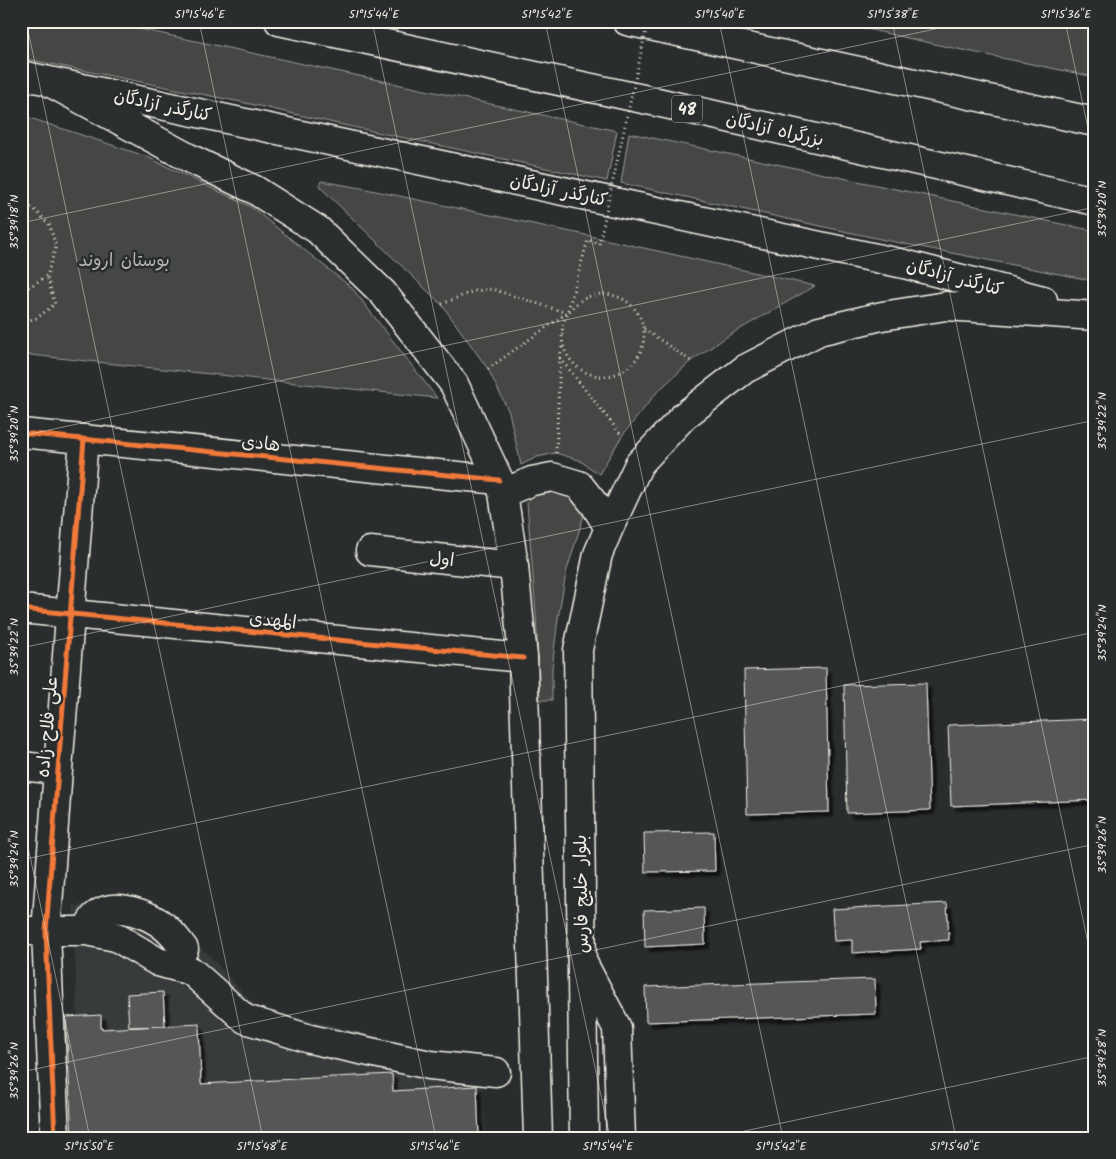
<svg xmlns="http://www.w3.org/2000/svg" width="1116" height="1159" font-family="Kalam,'Playpen Sans Arabic',sans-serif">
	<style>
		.built { fill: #373a3a }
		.green { fill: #444645; stroke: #9c9c96 }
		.building { fill: #555756; stroke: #f4f1e8; filter: url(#shadow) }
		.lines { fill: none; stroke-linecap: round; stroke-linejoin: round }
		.minor-casing { stroke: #f4f1e8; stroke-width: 31 }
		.major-casing { stroke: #f4f1e8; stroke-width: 31 }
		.highway-casing { stroke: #f4f1e8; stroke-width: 31 }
		.path { stroke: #f4f1e8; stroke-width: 3; stroke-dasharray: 1 4; stroke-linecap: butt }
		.minor { stroke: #2a2d2e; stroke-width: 28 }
		.major { stroke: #2a2d2e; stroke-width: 28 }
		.highway { stroke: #2a2d2e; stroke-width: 28 }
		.path-bridge { stroke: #f4f1e8; stroke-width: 3; stroke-dasharray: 1 4; stroke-linecap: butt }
		.cycleway-casing { stroke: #2a2d2e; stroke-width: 8 }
		.cycleway { stroke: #f17a3a; stroke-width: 5 }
		.ticks { fill: none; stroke: #f4f1e8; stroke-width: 1; stroke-opacity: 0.45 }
		.labels { text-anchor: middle; stroke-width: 5; stroke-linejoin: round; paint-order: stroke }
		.shield { fill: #2a2d2e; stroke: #b7b6b0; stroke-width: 1 }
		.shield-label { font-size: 16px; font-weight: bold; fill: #f4f1e8 }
		.street-label { font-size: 18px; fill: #f4f1e8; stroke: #2a2d2e }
		.park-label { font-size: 18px; fill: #b6b5af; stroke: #2a2d2e }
		.neatline { fill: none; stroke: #f4f1e8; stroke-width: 2 }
		.ticks-label { font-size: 12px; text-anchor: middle; fill: #f4f1e8 }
	</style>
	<defs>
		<filter id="shadow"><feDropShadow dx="4.5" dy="4.5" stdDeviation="1" flood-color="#0009"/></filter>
	</defs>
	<rect width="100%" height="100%" fill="#2a2d2e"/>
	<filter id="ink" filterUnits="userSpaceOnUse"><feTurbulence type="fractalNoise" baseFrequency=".02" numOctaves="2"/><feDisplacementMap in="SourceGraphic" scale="10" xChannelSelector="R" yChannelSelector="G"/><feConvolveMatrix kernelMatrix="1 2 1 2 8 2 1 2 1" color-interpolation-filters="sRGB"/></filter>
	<g filter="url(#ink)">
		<path class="built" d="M135 898 207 953 256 1007 480 1061 487 1138H82L73 906Z"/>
		<path class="green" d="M21 21H102L617 131 607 181 334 123 241 102 21 58Z
			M831 21H1095V77L948 47Z
			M21 115 145 156 251 207 352 288 437 398 21 354Z
			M629 133 1095 231V281L885 240 621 183Z
			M321 181 361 188 581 234 815 286 728 336 691 361 657 392 622 436 599 474 579 460 556 453 537 457 521 465 509 412 488 369 442 305 319 186Z
			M549 488 571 494 582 507 583 518 566 573 558 618 552 668V700H540L536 613 527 503 531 496Z"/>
		<path class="building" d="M826 668 829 812 747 814 744 670Z
			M926 683 930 810 847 813 844 685Z
			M1093 719 1095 800 951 806 948 725Z
			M714 832 715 871 645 872 644 833Z
			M947 903 949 940 920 942 921 949 852 953V940L834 941 832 909Z
			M704 908 705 944 645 947 644 910Z
			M875 979 876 1014 646 1022 645 987Z
			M163 992 165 1026 129 1027 127 994Z
			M101 1015V1029L199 1024 201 1084 392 1074 393 1091 477 1086 479 1138H388V1134L316 1138H72L66 1017Z"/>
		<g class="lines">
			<g class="minor-casing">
				<path id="minor" d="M21 433 499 480
					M370 551 514 566
					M21 609 523 658
					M21 766 58 770
					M21 931H86L116 937 158 962 191 971 245 1019 310 1039 430 1065 496 1072
					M86 931C89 926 92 918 97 915 115 901 150 914 166 928 173 934 179 942 184 949
					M582 961 617 1028 621 1138
					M55 1138 46 932 58 770 84 439"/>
			</g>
			<g class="major-casing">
				<path id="major" d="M21 75 904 264 1043 300
					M49 82 189 158 255 190 318 230 383 293 454 384 499 480 503 493 514 566 523 658 538 1138
					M503 493 532 481 552 477 579 485 595 505 609 528
					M584 1138 578 650 598 554 609 528 639 464 684 416 745 369 819 331 882 316 946 306 1095 316"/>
			</g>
			<g class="highway-casing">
				<path id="highway" d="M279 21 657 102 1095 201
					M627 21 1095 122"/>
			</g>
			<path class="path" d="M21 205 33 208 49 224 56 246 47 276 21 292
				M562 335a41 41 0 1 1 82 0a41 41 0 1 1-82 0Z
				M442 304 474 291 492 289 567 313
				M21 322 37 318 55 304 47 276
				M644 329 691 361
				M560 358 622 436
				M488 369 517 348 567 313 588 240 599 244
				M556 453 560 358 562 346"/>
			<use href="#minor" class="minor"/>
			<use href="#major" class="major"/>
			<use href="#highway" class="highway"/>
			<path class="path-bridge" d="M599 244 648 21"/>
			<g class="cycleway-casing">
				<path id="cycleway" d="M21 433 499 480
					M21 609 523 658
					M55 1138 46 932 58 770 84 439"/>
			</g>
			<use href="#cycleway" class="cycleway"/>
		</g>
	</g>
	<path class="ticks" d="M26 21 263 1138M199 21 436 1138M372 21 610 1138M545 21 783 1138M719 21 956 1138M892 21 1095 976M1065 21 1095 161M21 223 973 21M21 436 1095 207M21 648 1095 420M21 814 90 1138M21 860 1095 632M21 1072 1095 844M712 1138 1095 1056"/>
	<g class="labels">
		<rect class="shield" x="672" y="95.5" width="30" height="27" rx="4"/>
		<g class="shield-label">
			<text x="687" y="115">48</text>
		</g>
		<g class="street-label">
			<text transform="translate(163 105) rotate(12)" y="6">کنارگذر آزادگان</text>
			<text transform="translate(775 129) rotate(13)" y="6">بزرگراه آزادگان</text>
			<text transform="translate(559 190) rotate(12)" y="6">کنارگذر آزادگان</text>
			<text transform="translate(955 277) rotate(15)" y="6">کنارگذر آزادگان</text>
			<text transform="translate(261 443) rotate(6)" y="6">هادی</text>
			<text transform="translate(442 559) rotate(6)" y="6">اول</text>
			<text transform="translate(273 620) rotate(6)" y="6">المهدی</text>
			<text transform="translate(47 727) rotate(-85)" y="6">علی فلاح زاده</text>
			<text transform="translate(581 894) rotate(-91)" y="6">بلوار خلیج فارس</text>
		</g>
		<g class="park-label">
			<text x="124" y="266">بوستان اروند</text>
		</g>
	</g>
	<rect width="1116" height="1159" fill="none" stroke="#2a2d2e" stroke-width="55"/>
	<rect x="28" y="28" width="1060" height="1104" class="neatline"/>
	<g class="ticks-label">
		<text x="200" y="18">51°15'46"E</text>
		<text x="374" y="18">51°15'44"E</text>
		<text x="547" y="18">51°15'42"E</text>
		<text x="720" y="18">51°15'40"E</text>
		<text x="893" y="18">51°15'38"E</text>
		<text x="1066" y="18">51°15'36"E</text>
		<text transform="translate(1102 209) rotate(-90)" y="4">35°39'20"N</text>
		<text transform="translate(14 222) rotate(-90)" y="4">35°39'18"N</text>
		<text transform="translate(1102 421) rotate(-90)" y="4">35°39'22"N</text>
		<text transform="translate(14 434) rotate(-90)" y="4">35°39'20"N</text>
		<text transform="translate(1102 633) rotate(-90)" y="4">35°39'24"N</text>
		<text transform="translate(14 647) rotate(-90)" y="4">35°39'22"N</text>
		<text transform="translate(1102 845) rotate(-90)" y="4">35°39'26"N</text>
		<text transform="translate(14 859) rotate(-90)" y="4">35°39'24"N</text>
		<text transform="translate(1102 1058) rotate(-90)" y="4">35°39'28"N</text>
		<text transform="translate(14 1071) rotate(-90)" y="4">35°39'26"N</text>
		<text x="89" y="1150">51°15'50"E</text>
		<text x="262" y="1150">51°15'48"E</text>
		<text x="435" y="1150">51°15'46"E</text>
		<text x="608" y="1150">51°15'44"E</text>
		<text x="781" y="1150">51°15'42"E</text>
		<text x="955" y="1150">51°15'40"E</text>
	</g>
</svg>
